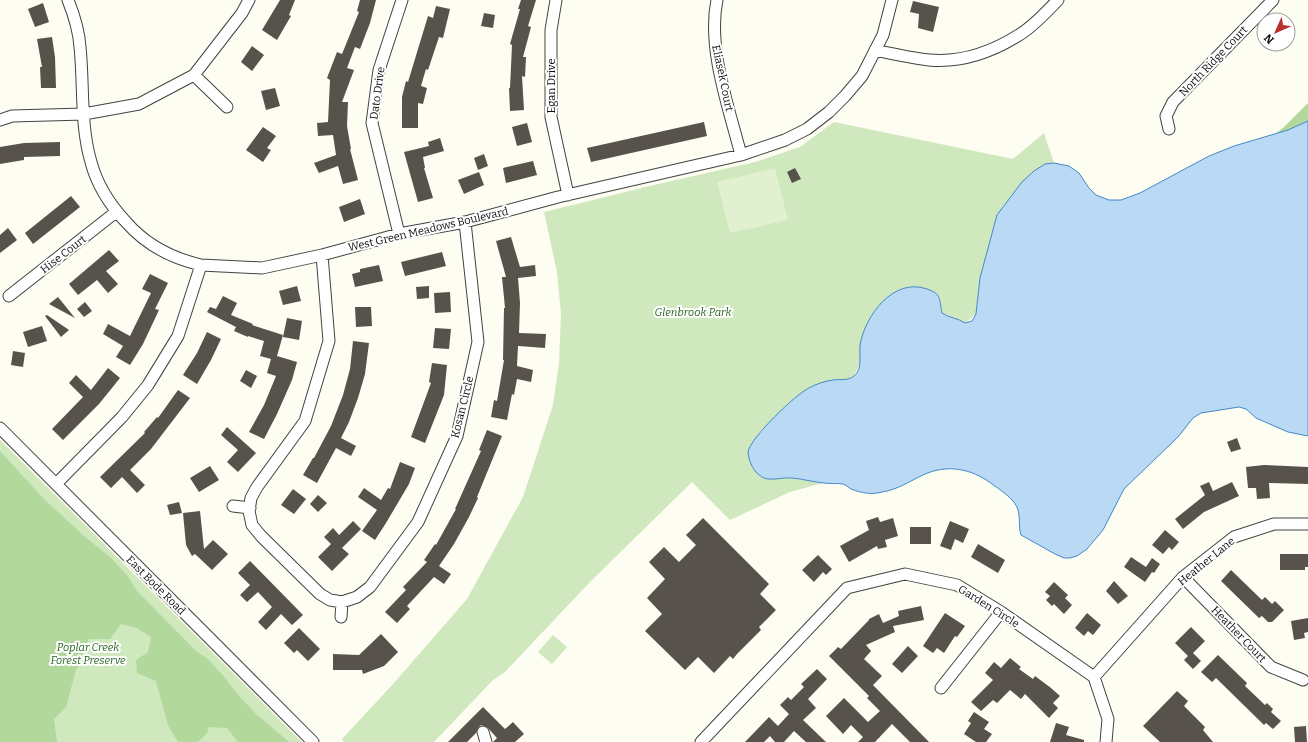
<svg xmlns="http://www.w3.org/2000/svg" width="1308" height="742" font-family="Bitter,serif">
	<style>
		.green { fill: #cfe8bd }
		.forest { fill: #b2d89c }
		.pitch { fill: #e1f0ce }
		.water { fill: #b9d9f4; stroke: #4388c8 }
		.building { fill: #58524c }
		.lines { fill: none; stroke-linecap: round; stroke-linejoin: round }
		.minor-casing { stroke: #424242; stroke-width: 13 }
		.minor { stroke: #fff; stroke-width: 11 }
		.labels { text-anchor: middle; stroke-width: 4; stroke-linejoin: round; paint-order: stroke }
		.street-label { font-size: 11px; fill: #0f0f0f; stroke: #fff }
		.park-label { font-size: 11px; font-style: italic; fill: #2a6521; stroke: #fff }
	</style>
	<rect width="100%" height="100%" fill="#fefdf2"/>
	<path class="green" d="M834 122 1013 159 1044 133 1054 163 1034 171 988 248 980 278 976 314 965 323 942 313 940 297 860 364 853 377C842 381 830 380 819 384 799 391 775 417 759 433L758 475 765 479 790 478 823 483 790 492 730 520 692 482 590 582 505 672 493 680 434 742H344L342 739 394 683 467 599 523 497 553 405 559 363 561 314 557 272 544 212 654 185 755 162 800 147Z
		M0 440 302 742H0Z
		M553 635 567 647 552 664 538 652Z"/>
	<path class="forest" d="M1308 103V121L1288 130 1275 134 1284 127Z
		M0 451 44 499 84 536 110 557 127 575 137 591 196 651 209 660 225 678 240 697 256 714 289 742H238L227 728 209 727 207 733 198 742H178L168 725 156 681 137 673 136 660 148 652 151 637 137 628 121 624 110 639H89L76 670 66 707 54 719 57 742H0Z"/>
	<path class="pitch" d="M775 168 788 220 730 233 717 182Z"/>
	<path class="water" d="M1308 121V436L1288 432 1256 418 1246 409 1239 407 1201 413 1193 418 1178 437 1124 489 1103 530 1087 549 1077 556 1070 558H1064L1055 554 1021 535C1018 526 1021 517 1017 507 1012 497 1000 490 992 484 971 468 946 464 923 475 910 481 897 490 882 492 872 495 861 493 851 489 848 487 846 485 843 484 837 483 830 484 824 483 813 482 803 479 792 478 784 477 771 481 764 478 757 475 752 468 750 461 749 459 748 454 748 452 750 438 796 394 809 388 816 384 825 381 833 380 840 379 848 381 854 376 863 369 859 355 860 345 865 316 893 277 927 289 942 294 939 299 942 313 949 318 958 318 965 323L972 321 976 314 980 278 997 215 1022 182 1034 171 1045 164 1054 163 1069 166 1079 173 1089 188 1096 195 1109 200H1121L1140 193 1209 156 1234 146 1288 130Z"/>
	<path class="building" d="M280 0H295L289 15 291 16 277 40 262 30Z
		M360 0H376L370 23 360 49 355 47 347 68 354 70 342 102H348L347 126 351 149H350L358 180 343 184 338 166 319 173 314 163 336 155 333 135 318 136 317 123 328 122 330 80 327 78 337 52 342 54 359 12 357 11Z
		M521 0H536L528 26 531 27 523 57H526L525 77 522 76 524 110 510 111 509 88H510L512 45 510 44 520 9H518Z
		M913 1 939 7 933 32 918 28 919 14 910 12Z
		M43 3 49 22 35 27 28 9Z
		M436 6 450 9 443 38 439 37 428 70 426 69 421 86 427 88 423 104 418 103V128H402V97L406 81 408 82 428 16 433 18Z
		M484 13 495 15 493 28 481 26Z
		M52 37 55 57 56 88H41L40 67H42L37 39Z
		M252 46 264 55 252 71 241 62Z
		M275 88 280 106 266 110 261 91Z
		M704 122 707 136 591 162 587 148Z
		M527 123 532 142 517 146 512 127Z
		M263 127 276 136 267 148 271 150 263 162 246 150Z
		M440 138 444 151 423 157 425 168H424L433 198 418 202 404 152 429 146 428 142Z
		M60 142V156L24 157V160L0 164V147L24 143Z
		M484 154 488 166 478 170 474 158Z
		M533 161 537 175 506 183 503 168Z
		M795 168 801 179 792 183 787 172Z
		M479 172 484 185 464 194 458 180Z
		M71 196 80 207 33 244 25 233Z
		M360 199 365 214 344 222 339 207Z
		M8 228 17 240 0 253V235Z
		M511 237 520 267 535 265 536 276 518 278 520 303 519 333 546 334 545 348 518 346 517 366 533 370 531 382 517 379 514 395 512 394 507 420 491 417 494 400 497 401 504 360H503L504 308H505L502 277H506L496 241Z
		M109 250 119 261 106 271 118 284 108 293 97 280 78 295 69 284Z
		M442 252 446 266 405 276 401 262Z
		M379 265 383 281 355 287 352 274 360 272V269Z
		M150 274 168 283 155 309 159 310 143 344 130 365 116 357 123 346 103 334 108 324 130 336 151 293 142 289Z
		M297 286 301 301 283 305 279 291Z
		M429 286V298L417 299 416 287Z
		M450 292 451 312 435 313 434 293Z
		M223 296 237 303 231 315 253 324 252 325 283 335 277 356 297 362 292 380 277 414 264 439 249 432 264 405 276 376 267 373 271 359 260 356 264 341 248 336V337L234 331 236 327 207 312 210 307 216 309Z
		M58 297 75 318 49 304Z
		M85 302 92 311 84 317 77 309Z
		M355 307H371L372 326 356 327Z
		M47 315 69 330 61 337 45 316Z
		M287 318 302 321 299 340 283 337Z
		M42 326 47 341 28 347 23 332Z
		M435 328 451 329 449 349 433 348Z
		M207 332 221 339 211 360 197 384 183 375 197 353Z
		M353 341 369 343 365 374 358 398 349 422 341 438 356 446 351 456 336 448 317 483 303 475 313 458H314L331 426 343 395 350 369Z
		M13 351 25 353 23 367 11 365Z
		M432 363 447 365 444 395 425 443 411 437 431 383 429 382Z
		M108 368 120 378 99 404 63 440 52 429 83 397 69 383 76 375 91 390Z
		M246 370 257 376 251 388 240 381Z
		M178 390 190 398 151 449 130 470 145 485 137 493 122 477 111 488 100 477 145 433 144 432 157 417 158 418Z
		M227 427 256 453 238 472 227 462 238 450 221 435Z
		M487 430 502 436 477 497 478 498 469 517 454 544 439 566 451 574 444 584 434 577 407 606 410 609 397 623 385 612 406 590 403 587 427 562 424 560 435 544 436 545 456 509H455L481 451 479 450Z
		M1237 438 1241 449 1231 452 1227 442Z
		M400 462 415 468 409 484 386 523 375 540 362 531 377 510 358 497 364 488 381 500 388 488 390 489Z
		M1264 465 1308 467V484L1269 483 1270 498 1257 499 1256 488H1248L1246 467Z
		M210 466 219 480 199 492 190 478Z
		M1209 482 1213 491 1232 482 1239 496 1204 512 1183 529 1175 519 1205 495 1200 486Z
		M293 489 306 499 294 514 281 505Z
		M318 495 327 503 318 512 310 504Z
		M179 502 182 513 170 515 167 505Z
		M200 511 204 549 213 540 228 554 212 570 195 554 192 556 186 545 183 513Z
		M878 517 880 522 893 518 898 536 885 540 887 547 878 549 877 546 849 562 840 546 869 530 866 521Z
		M703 518 769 584 760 594 776 610 759 627 761 630 737 654 733 659 730 656 714 673 698 657 685 670 645 631 662 614 647 598 665 579 649 562 664 547 679 562 696 545 686 535Z
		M353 521 361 529 342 548 349 554 332 571 318 557 331 544 324 537 333 528 339 535Z
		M950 521 969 529 963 543 955 539 951 550 940 546Z
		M910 527H931V544H910Z
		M1165 530 1179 542 1172 550 1169 547 1163 554 1152 545Z
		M978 544 1005 560 998 573 971 557Z
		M1280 554H1308V567H1305V570H1280Z
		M818 555 832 569 826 575 823 572 814 582 802 570Z
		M1131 557 1146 567 1152 558 1160 564 1154 573 1152 572 1145 582 1124 567Z
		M250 561 303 615 292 625 281 614 266 630 258 622 272 607 258 592 247 602 240 595 250 585 238 573Z
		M1231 570 1262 600 1265 597 1272 604 1275 601 1284 610 1272 622H1268L1262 616 1259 618 1221 581Z
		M1114 581 1128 596 1118 604 1106 591Z
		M1054 582 1068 595 1065 598 1072 605 1064 614 1054 604 1052 606 1046 600 1050 596 1045 592Z
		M921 606 924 620 893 626 895 632 866 645 871 651 864 659 882 676 873 685 929 742H910L892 724 875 742H858L863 737 851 725 843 734 826 716 844 698 868 722 880 711 867 698 869 696 829 656 838 647 841 649 869 620V619L879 614 883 623 899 616 898 611Z
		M945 613 965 626 957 637 955 636 944 653 937 648 933 653 923 646Z
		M1087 613 1101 625 1093 635 1088 631 1084 636 1075 628Z
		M1308 618V632L1304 633 1305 638 1294 640 1291 621Z
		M1191 627 1205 641 1193 653 1201 661 1193 669 1184 660 1188 656 1175 643Z
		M299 628 320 649 308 661 297 650 294 653 284 643Z
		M381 634 398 652 384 666 363 674 362 670H333V654L359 655Z
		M908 646 918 656 902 673 892 664Z
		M1218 655 1247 683 1245 686 1265 705 1267 703 1273 709 1271 712 1281 721 1273 729 1266 723 1264 725 1216 678 1212 682 1201 672Z
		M1010 658 1021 667 1019 669 1033 679 1035 676 1051 688 1060 696 1053 703 1058 708 1049 718 1025 694 1021 699 1010 690 997 703 993 700 981 711 971 702 993 680 985 673 994 662 1001 668Z
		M817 669 827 679 808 699 816 708 803 720 826 742H806L794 731 784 742H775L770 736 764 742H745L769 717 778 726 789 714 780 705 788 697 791 700 804 687 801 684Z
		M1177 691 1188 701 1184 706 1205 727 1203 730 1213 742H1160L1143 726Z
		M483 707 505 729 513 722 524 734 515 742H493L497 738 487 727 481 725 478 728 476 733 467 742H448Z
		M974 712 989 722 984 729 992 734 986 742H976L964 734 971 723 968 721Z
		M1056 723 1069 727 1066 735 1084 740V742H1050Z
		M1306 726 1307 742H1295L1294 727Z"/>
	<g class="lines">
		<g class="minor-casing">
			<path id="minor" d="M68 0C74 15 79 31 80 47 84 85 80 125 91 162 97 185 110 205 126 222 146 245 171 258 201 265
				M556 0 551 30V117L568 195
				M717 0C707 48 729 108 741 155
				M875 50C893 54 911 58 929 60 962 63 992 52 1019 35 1034 26 1046 12 1058 0
				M194 75 227 107
				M0 120 12 116 84 114 139 104 194 75 242 13 249 0
				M1169 129 1166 116 1173 102 1273 0
				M399 234 372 123 379 70 402 0
				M322 255 329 341 305 421 257 487 251 498 249 511 252 525 261 536 320 594 330 600 342 602 357 597 370 587 418 522 457 436 478 342 465 222
				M9 296 116 212
				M0 428 313 742
				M56 484 122 417 148 385 178 336 201 265 262 268 322 255 399 234 465 222 558 197 741 155 785 140 807 129 829 112 845 96 862 76 883 35 892 0
				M233 506 250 508
				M1183 577 1271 667 1303 680
				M341 617 342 602
				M1094 677 1183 577 1234 537 1274 524H1308
				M941 688 1001 612
				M483 732 486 742
				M701 742 847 588 905 574 957 585 1001 612 1094 677 1108 719 1106 742"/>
		</g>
		<use href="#minor" class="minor"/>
	</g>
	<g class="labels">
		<g class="street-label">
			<text transform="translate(1213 61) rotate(-46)" y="4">North Ridge Court</text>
			<text transform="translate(723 78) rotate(78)" y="4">Eliasek Court</text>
			<text transform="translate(551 86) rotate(-90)" y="4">Egan Drive</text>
			<text transform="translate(377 93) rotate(-82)" y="4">Dato Drive</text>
			<text transform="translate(428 229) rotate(-13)" y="4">West Green Meadows Boulevard</text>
			<text transform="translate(63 254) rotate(-38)" y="4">Hise Court</text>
			<text transform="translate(462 407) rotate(-76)" y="4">Kosan Circle</text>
			<text transform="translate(1206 561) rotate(-39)" y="4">Heather Lane</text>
			<text transform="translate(156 585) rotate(45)" y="4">East Bode Road</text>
			<text transform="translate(989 606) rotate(32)" y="4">Garden Circle</text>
			<text transform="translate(1239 634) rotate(46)" y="4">Heather Court</text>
		</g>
		<g class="park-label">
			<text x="693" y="316">Glenbrook Park</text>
			<text x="88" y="651">Poplar Creek<tspan x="88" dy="13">Forest Preserve</tspan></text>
		</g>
	</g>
	<g transform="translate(1276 32) rotate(225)"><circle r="19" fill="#ffffff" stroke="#9f9f9f"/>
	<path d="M0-3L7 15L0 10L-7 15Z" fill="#ba322c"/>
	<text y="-6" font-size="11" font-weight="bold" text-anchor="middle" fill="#0f0f0f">N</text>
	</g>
</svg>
